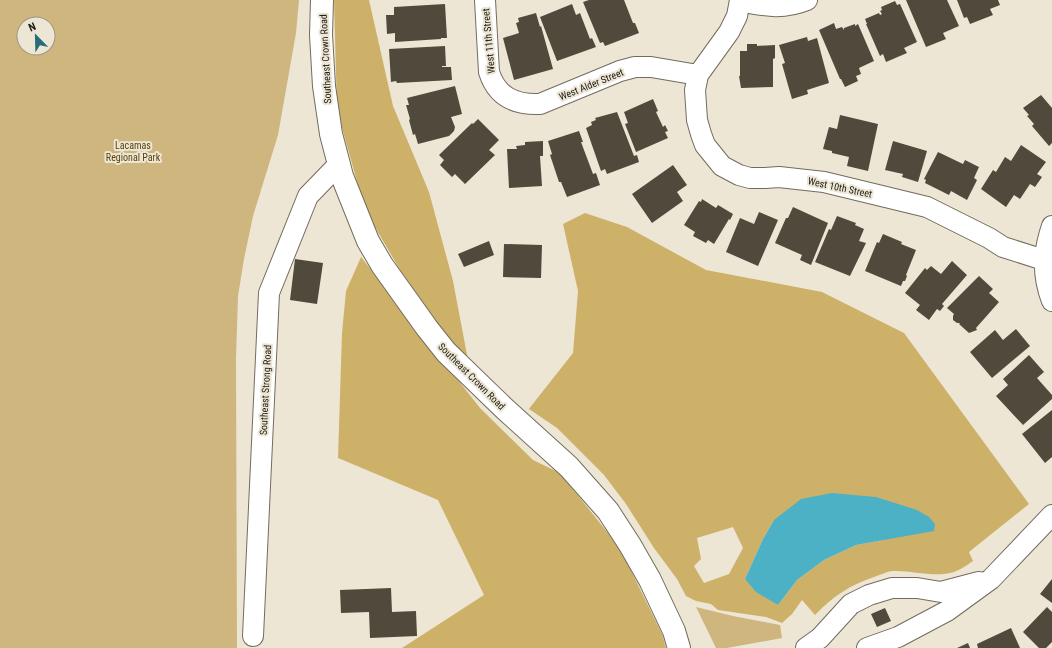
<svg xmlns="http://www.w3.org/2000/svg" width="1052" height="648" font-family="'Roboto Condensed',sans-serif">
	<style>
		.green { fill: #ceb67e; fill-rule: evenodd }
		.forest { fill: #ceb169; fill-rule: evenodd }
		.water { fill: #4cb1c5 }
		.building { fill: #504a3c }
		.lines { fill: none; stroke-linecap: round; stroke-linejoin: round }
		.minor-casing { stroke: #736c5e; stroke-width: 22 }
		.tertiary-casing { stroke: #736c5e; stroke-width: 24 }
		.minor { stroke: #fff; stroke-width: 20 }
		.tertiary { stroke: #fff; stroke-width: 22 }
		.labels { text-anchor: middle; stroke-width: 4; stroke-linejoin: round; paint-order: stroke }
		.street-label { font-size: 10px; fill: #22201a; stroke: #ede6d5 }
		.park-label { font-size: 10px; fill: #584409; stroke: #ede6d5 }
	</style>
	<rect width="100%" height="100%" fill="#ede6d5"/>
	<path class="green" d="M0 0H299L296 33 278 135 253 216 244 259 238 296 236 359 237 648H0ZM24 24H48V48H24Z
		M696 607 733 616 780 625 782 638 727 648H716Z"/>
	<path class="forest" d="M334 0H369L393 106 429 192 453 281 468 360 417 299 365 210 337 110Z
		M585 213 627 227 706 270 822 292 904 333 1029 504 969 552 973 561C967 565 960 570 954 572 934 578 912 570 892 571 886 572 880 575 874 577 850 585 833 596 815 615L802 600 792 614 782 623 766 617 718 610 711 604 696 601 686 596 677 579 654 548 626 504 604 475 557 428 529 409 528 410 573 353 578 291 563 224ZM774 520 883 540 856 545 824 560 797 580 778 605 745 579 763 539ZM733 527 743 548 729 574 704 583 694 566 701 559 697 538Z
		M361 257 480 408 533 460 560 473 620 548 662 634 666 648H402L484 595 438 500 338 458 342 333 346 291Z"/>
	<path class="water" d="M832 493 876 497 917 510 929 517 935 524 934 531 856 545 824 560 797 580 778 605 756 592 745 579 763 539 774 520 801 499Z"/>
	<path class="building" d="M589 0H624L633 23H635L639 33 605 46 603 42 600 43 583 2Z
		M906 0H947L959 26 943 33 946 39 926 47Z
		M957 0H998L1000 5 990 9 993 15 970 24 967 17 964 18Z
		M895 1 897 5 900 4 917 42 904 48 907 53 886 62 883 54 880 56 866 24H867L865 19 879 13 880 15 882 14 880 11 882 10 881 7Z
		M445 4 447 38H441V39L395 42V33L387 34 386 15H394V7Z
		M572 4 576 15 580 13 590 39 592 38 596 47 557 61 540 17Z
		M536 13 540 27 541 26 553 69 514 80 503 38 519 33 516 23 519 22 518 18Z
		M834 23 836 29 842 27 844 30V28L855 24V26L858 24 874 61 859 68 861 74 856 76 858 81 845 87 841 79H840L819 30Z
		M807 37 808 41 817 38 829 83 807 90 808 94 792 99 782 64 785 63 779 45Z
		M747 44H757V46L775 45V58L773 59V87L741 88 739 76H740V51H747Z
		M445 46 446 66H442V67H451L452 80 397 83 396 81 391 82 389 49Z
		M455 86 462 114 451 117 455 127 454 131 449 136 418 144 415 134 413 135 409 120 410 119 406 105H409L407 98Z
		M1041 95 1052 108V143L1049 146 1032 126 1034 124 1027 116 1029 115 1023 108Z
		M653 99 658 111 656 112 663 127 665 125 668 131 665 132 668 138 636 152 625 124 628 123 624 112Z
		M617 112 634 156 637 155 639 162 607 174 605 169 601 171 586 128 592 125 591 122 596 120 595 118Z
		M840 115 878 124 868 171 847 166 849 157 832 153V151L823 149 829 127 837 129Z
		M478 119 499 140 489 150 495 155 465 184 455 174 452 177 440 165 444 160 439 155 472 123 473 124Z
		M579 131 583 142H581L593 174 596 173 600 185 567 197 561 182H559L550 155 552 154 548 141Z
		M543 141V156H540L542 186 509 188 507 149H517L516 146 525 145V142Z
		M893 141 927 151 918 182 902 177 903 174 885 170Z
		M1021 145 1046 162 1037 174 1042 177 1035 187 1030 184 1020 199 1014 195 1006 207 981 189 993 170 996 172 1005 157 1011 161Z
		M938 152 963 164 965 160 979 167 974 178 977 180 967 200 951 191 949 195 925 183 926 180 924 179Z
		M673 165 687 185 677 192 683 201 652 223 632 194Z
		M702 199 716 208 718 205 733 214 730 220 729 219 714 244 708 240 706 243 693 236 695 232 684 225 699 201 701 202Z
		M793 207 828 223 811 265 800 260 802 255 775 243 786 218H788Z
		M759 212 778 220 758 266 726 252 740 218 754 224Z
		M837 216 856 223 855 225 864 229 859 241 866 243 850 276 815 262 829 229 831 230Z
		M883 234 902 242 901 244 916 250 906 275 907 276 905 281H903L901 286 865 271 877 242 879 243Z
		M489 241 494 255 464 267 458 254Z
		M504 244 542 245 541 278 503 277Z
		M295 259 323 263 317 304 290 300Z
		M952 261 967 275 942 304 944 306 940 311 937 309 929 320 916 310 920 305 905 293 925 268 927 270 931 266 941 274Z
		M979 276 993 289 989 293 999 302 976 328 977 330 969 333 959 324 960 323H957L953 320V316L954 314 947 308Z
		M1016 329 1030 346 992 378 970 352 995 330 1003 340Z
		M1029 355 1044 372 1037 378 1052 395V399L1023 425 996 396 1008 385 1003 379Z
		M1052 410V457L1045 463 1022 434Z
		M1052 579V603L1040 594Z
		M391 588 392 612 416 611 417 636 370 638 369 612 341 613 340 590Z
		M1047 607 1052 612V642L1046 648H1039L1023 632Z
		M885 608 891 621 877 627 871 614Z
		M1011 628 1020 648H978L977 644Z
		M968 643 970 648H957Z"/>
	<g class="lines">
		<g class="minor-casing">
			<path id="minor" d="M485 0 489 72C497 97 515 105 540 104L620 71 635 67H651L698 75
				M740 0 737 16 729 32 698 75 695 90 697 120 701 134 705 145 722 166 739 175 750 178H765L779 177 824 182 927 207 989 238 1003 247 1044 260
				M740 1C766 6 782 10 807 0
				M1052 226C1043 252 1042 275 1052 301
				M253 636 269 293 308 196 339 164
				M806 648 820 638 851 604 869 595 892 588H917L941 592 979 582
				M867 648 898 637 947 611 991 579 1052 515"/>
		</g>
		<g class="tertiary-casing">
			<path id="tertiary" d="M322 0 321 35 324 86 331 134 342 176 368 241 382 265 427 328 446 352 506 410 569 467 608 511 630 545 650 580 674 631 679 648"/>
		</g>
		<use href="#minor" class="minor"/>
		<use href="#tertiary" class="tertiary"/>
	</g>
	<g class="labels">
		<g class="street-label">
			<text transform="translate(488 41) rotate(-95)" y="4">West 11th Street</text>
			<text transform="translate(325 59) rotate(-93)" y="4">Southeast Crown Road</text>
			<text transform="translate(591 84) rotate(-22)" y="4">West Alder Street</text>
			<text transform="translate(840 187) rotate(12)" y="4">West 10th Street</text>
			<text transform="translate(472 376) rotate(45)" y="4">Southeast Crown Road</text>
			<text transform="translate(265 390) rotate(-87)" y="4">Southeast Strong Road</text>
		</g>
		<g class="park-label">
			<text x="133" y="149">Lacamas<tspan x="133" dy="12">Regional Park</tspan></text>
		</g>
	</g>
	<g transform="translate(36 36) rotate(337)"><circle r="19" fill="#ede6d5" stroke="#9c978a"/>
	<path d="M0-3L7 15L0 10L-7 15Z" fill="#266c7a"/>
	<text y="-6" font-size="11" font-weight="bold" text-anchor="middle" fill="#22201a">N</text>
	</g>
</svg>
